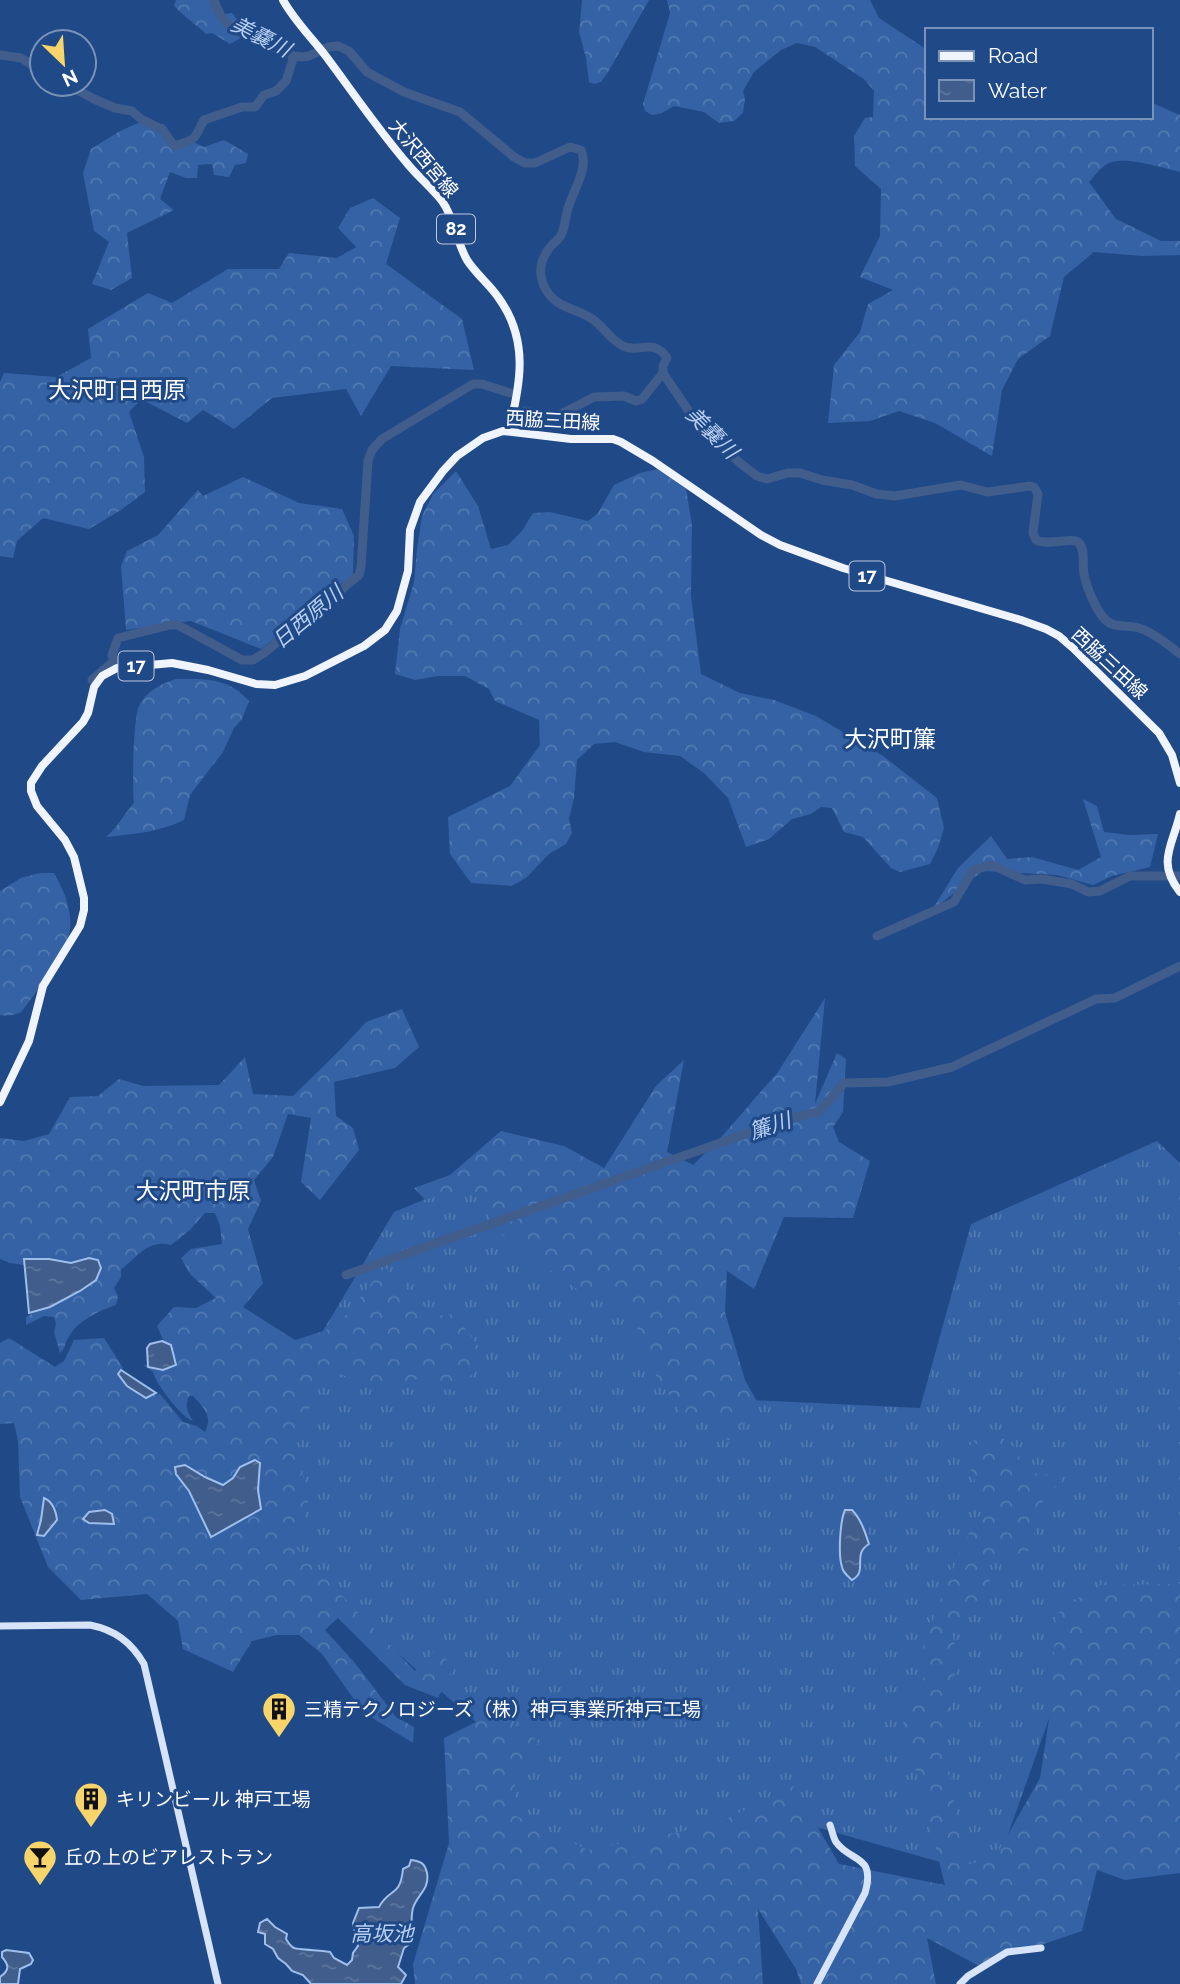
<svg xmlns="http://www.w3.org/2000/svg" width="1180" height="1984" font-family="Raleway,'Noto Sans JP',sans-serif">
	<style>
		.grass { fill: url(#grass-tufts) }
		.forest { fill: url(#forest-crowns) }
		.water { fill: url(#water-ripples); stroke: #9ebfec; stroke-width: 2 }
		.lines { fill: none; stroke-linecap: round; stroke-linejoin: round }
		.river { stroke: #405d8b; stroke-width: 9 }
		.secondary { stroke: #d6e3f8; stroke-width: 7 }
		.primary { stroke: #eff4fe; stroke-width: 8 }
		.labels { text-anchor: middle; stroke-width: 6; stroke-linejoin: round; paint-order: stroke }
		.shield { fill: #204988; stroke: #bcc8db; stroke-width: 2 }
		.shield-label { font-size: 18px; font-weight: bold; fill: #fff }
		.street-label { font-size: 19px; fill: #fff; stroke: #204988 }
		.poi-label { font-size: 19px; fill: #fff; stroke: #204988; text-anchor: start }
		.water-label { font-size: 21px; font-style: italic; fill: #b6cff2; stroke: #204988 }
		.quarter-label { font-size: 23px; fill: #fff; stroke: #204988 }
	</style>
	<defs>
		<pattern id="grass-tufts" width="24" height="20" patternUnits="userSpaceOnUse" patternTransform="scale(1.75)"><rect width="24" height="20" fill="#3462a5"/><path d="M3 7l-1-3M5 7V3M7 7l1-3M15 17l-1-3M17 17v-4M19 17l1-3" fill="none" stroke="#527ab2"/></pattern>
		<pattern id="forest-crowns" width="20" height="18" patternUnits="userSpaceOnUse" patternTransform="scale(1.75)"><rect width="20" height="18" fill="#3462a5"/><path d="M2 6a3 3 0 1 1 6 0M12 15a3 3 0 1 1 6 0" fill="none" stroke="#527ab2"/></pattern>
		<pattern id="water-ripples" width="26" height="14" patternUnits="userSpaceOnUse" patternTransform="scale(1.75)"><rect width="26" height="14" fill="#405d8b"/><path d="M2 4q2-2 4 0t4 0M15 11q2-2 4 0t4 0" fill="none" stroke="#5d759c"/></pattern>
	</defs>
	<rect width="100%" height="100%" fill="#204988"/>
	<path class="grass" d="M1157 1141 1180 1163V1601L1086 1614 993 1877 784 1818 652 1869 487 1846 517 1758 289 1558 271 1418 394 1212 479 1177 634 1278 706 1398 920 1408 971 1224Z"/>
	<path class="forest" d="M176 0H215L224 14 232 13 239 22 240 29 245 31 243 37 230 44 212 33 206 34C197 25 179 13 174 5Z
		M582 0H649L608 72 601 82 594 84 589 82 586 58 579 32Z
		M667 0H870L879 18 926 49V117H1150V102L1180 115V172C1163 168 1125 156 1109 163 1101 167 1094 176 1089 182L1116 219 1161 241H1180V255L1142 256 1094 252 1064 277 1050 336 1018 359 1002 390 992 456 935 423 899 411 870 421 828 423 834 365 860 332 868 304 893 290 860 277 880 236 881 189 855 166 854 136 865 118 873 117 874 91 864 79 815 47 797 43 781 50 754 72 743 91 745 99 743 113 734 121 719 123 704 112 674 106 662 113 652 115 645 111 643 104 670 13Z
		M138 123 164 124 175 142 189 140 204 147 224 140 248 154 246 163 235 165 229 177 214 175 212 164 198 165 197 178H186L170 172 160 199 174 210 127 233 132 278 111 290 92 284 109 242 94 231 83 173 91 149 120 131Z
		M373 198 400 218 386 264 462 319 474 370 391 366 361 416 346 389 272 398 234 429 203 410 187 423 141 399 129 412 144 457 145 492 121 510 89 529 43 518 17 541 13 558 0 556V382L4 373 56 377 91 358 88 329 148 293 172 303 228 269H279L289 253 337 258 356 247 338 228 350 208Z
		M658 469 686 489 692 525 691 596 701 674 740 693 774 700 816 716 883 756 937 798 944 828 938 848 930 864 900 872 891 868 863 837 844 832 832 808 821 807 811 814 792 819 769 839 746 847 728 798 704 773 680 756 644 752 615 742 594 744 577 760 574 798 569 819 572 833 566 844 549 854 527 877 512 886 471 883 450 854 448 817 510 786 540 745 539 720 495 701 489 689 465 676H438L415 680 395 674 400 629 414 582 417 549 422 516 433 494 456 471 478 506 491 549 508 545 522 531 533 513 550 512 588 521 598 513 614 485 640 473Z
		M243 477 299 503 342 509 354 536 353 577 325 592 303 616 261 649 191 621 126 630 121 566 127 551 158 535 198 490 203 496Z
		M176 679C204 679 228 677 249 701L242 719 234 728 223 752 190 795 184 820C161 832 133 834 106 837 118 827 124 814 134 803 132 788 133 714 140 704 148 690 161 684 176 679Z
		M1083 799 1097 806 1104 832 1129 835 1158 834 1150 867 1112 876 1093 885 1057 875 983 871 932 910 958 868 991 836 1007 859 1032 857 1078 870 1101 857Z
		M40 873H54C64 891 72 908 70 929 67 956 46 979 31 999 28 1003 24 1009 21 1012 14 1016 7 1016 0 1015V891L21 878Z
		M825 998 815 1104 837 1053 846 1059 843 1112 833 1127 839 1142 870 1161 853 1218 784 1217 754 1289 727 1271 725 1312 745 1380 758 1403 727 1443 725 1424 681 1413 632 1339 640 1324 627 1291 581 1292 507 1241 469 1187 425 1200 414 1188 450 1175 501 1131 564 1146 604 1168 656 1086 684 1060 667 1152 693 1165 724 1134 778 1072Z
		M402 1009 419 1047 395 1068 334 1082 336 1116 353 1128 359 1150 320 1200 301 1182 311 1118 288 1114 273 1157 254 1180 261 1201 248 1229 263 1283 243 1307 295 1340 336 1327 385 1267 434 1316 454 1314 486 1356 458 1392 418 1379 375 1385 327 1371 296 1436 309 1507 292 1544 415 1671 438 1648 453 1668 438 1698 405 1685 338 1618 325 1630 355 1663 396 1717 414 1727 413 1743 363 1712 322 1654 299 1635H277L252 1641 233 1672 183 1649 178 1621 147 1594 81 1600 48 1567 20 1497 18 1441 14 1423 0 1424V1343L9 1338 55 1367 64 1361 74 1340 104 1338 123 1368 120 1375 141 1397 160 1394 183 1422 197 1426 205 1432C213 1416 204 1408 193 1396H189C184 1407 188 1412 193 1421 181 1417 156 1384 153 1372L143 1365H170L166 1347 157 1326 174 1307 196 1308 216 1298 190 1274 181 1258 191 1249 222 1244 220 1226 215 1213H205L190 1230 171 1245C148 1239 137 1257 121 1270V1277L114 1288 118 1296 116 1305C98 1311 77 1321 68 1338 64 1344 66 1348 60 1353L54 1332 56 1324 54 1317 44 1316 26 1325V1317L86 1284 51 1269 10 1263 0 1259V1138L24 1141 49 1134 70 1097 98 1096 119 1079 143 1086 219 1085 245 1057 253 1094 293 1096 343 1047 366 1022Z
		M991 1429 1019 1451 1021 1472 1064 1476 1039 1506 1031 1550 988 1562 990 1588 951 1625 957 1657 945 1745 964 1865 994 1859 1040 1778 1051 1706 1056 1614 1101 1585 1180 1584V1873L1125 1880 1097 1870 1082 1931 979 1966 927 1938 936 1984H801L796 1969 758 1909 763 1984H415L413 1964 449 1843 444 1738 496 1712 539 1742 515 1779 514 1815 588 1850 714 1825 794 1786 839 1864 945 1885 916 1770 902 1746 905 1702 927 1673 923 1644 964 1542 985 1506 963 1451Z"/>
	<path class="water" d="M89 1258 98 1260 101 1268 96 1280 80 1291 50 1307 29 1313 24 1259H49L71 1263Z
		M162 1341 171 1345 176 1365 163 1370 148 1367 147 1348 150 1344Z
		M121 1370 156 1393 146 1398 127 1386 118 1374Z
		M255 1460 260 1463 258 1490 261 1509 211 1537 189 1491 176 1474 175 1467 185 1465 205 1477 223 1485 233 1478 240 1467Z
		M44 1498C53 1502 56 1511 57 1520L44 1536 37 1535 41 1520Z
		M105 1510 112 1514 114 1524 89 1523 83 1519 89 1512Z
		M845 1510H852C861 1519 865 1532 869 1544 851 1555 869 1571 852 1580 848 1576 843 1573 842 1567 838 1555 840 1521 845 1510Z
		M411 1860C420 1861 425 1863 427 1873 430 1889 417 1895 413 1908 410 1918 413 1932 411 1943L404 1948 398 1967 406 1975 401 1984H311L303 1975 292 1971 286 1964 278 1958 273 1949 265 1944V1934L258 1932 260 1923 267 1919 275 1927 287 1934 286 1939C288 1942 290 1946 294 1948 295 1949 325 1951 330 1952L334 1958 347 1965 352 1960 353 1953 358 1946 353 1923 359 1908 379 1907C390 1887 400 1898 403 1869L409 1866Z
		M6 1950 29 1953 33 1960 31 1964 20 1969 18 1984H0V1977C10 1970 9 1965 2 1957V1952Z"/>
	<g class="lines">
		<path class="river" d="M214 0C219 14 224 23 236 31L294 56 302 57 309 56 328 47 338 46 349 51 367 72 404 92 460 112 514 157 525 163H535L570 147 581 150C590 169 571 193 567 212 565 219 565 226 562 233 560 239 556 241 552 245 540 258 537 274 546 290 558 310 579 308 595 321 605 329 612 341 623 346 639 354 653 337 667 358L663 366V373L694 419 740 463 757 476 767 479 788 473H800L822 480 852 485 877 494 895 496 961 485 987 492 1030 486 1034 487 1038 494 1033 533 1036 540C1048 546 1071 537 1078 542 1086 549 1082 565 1084 574 1086 586 1097 614 1108 622 1116 628 1129 625 1139 628 1154 633 1167 644 1180 654
			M0 55 21 58 42 71
			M66 84 94 99 115 108 132 111 141 119 163 130 174 146C198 139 193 140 204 120L242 107H255L264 95 276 91 286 81 294 56
			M525 411 547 416 561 414 594 397 624 396 636 401 642 399 663 373
			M92 680 114 661 112 655 118 638 170 625H178L242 660H253L264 653 359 575 361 567 368 461 372 450 382 439 473 384H482L510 393
			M877 936 954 902 973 870 992 865 1025 880 1042 879 1072 884 1088 892 1100 891 1130 876H1180
			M346 1275 791 1118 819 1112 844 1083 888 1082 952 1067 1096 999 1115 998 1180 966"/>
		<path class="secondary" d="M0 1626 90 1625C115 1630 131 1642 144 1664L218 1984
			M817 1984 865 1893C876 1854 851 1863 836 1842 833 1837 832 1830 830 1825
			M960 1984 968 1976 1007 1952 1041 1948"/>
		<path class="primary" d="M283 0C294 20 311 37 325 55 352 91 377 128 406 162 417 176 431 187 442 201 455 219 456 241 467 260 476 274 489 284 498 297 529 339 521 383 509 430
			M1180 814C1173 845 1156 862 1180 892
			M0 1102 29 1041 43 986 80 926 84 910V898L74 857 65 840 37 806 31 791V783L42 766 83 722 88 713 94 687 102 676 117 668 172 663 208 670 256 684 275 685 305 676 364 646 385 630 397 611 408 571 410 530 420 502 443 471 457 456 483 438 503 431 571 439H613L621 442 653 461 761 535 780 545 843 568 1021 620 1046 629 1059 636 1073 648 1159 733 1172 755 1180 783"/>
	</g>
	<defs>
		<g id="building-pin" transform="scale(1.75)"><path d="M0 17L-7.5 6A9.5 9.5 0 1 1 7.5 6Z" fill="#f8d56b" stroke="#204988"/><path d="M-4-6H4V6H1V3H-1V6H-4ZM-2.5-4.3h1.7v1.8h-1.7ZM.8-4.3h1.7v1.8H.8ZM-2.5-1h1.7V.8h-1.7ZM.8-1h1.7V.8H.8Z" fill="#111"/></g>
		<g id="bar-pin" transform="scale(1.75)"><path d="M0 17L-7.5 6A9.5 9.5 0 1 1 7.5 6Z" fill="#f8d56b" stroke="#204988"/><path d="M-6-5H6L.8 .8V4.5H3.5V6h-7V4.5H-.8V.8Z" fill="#111"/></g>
	</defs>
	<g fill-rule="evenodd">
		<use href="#building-pin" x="279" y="1709"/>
		<use href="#building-pin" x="91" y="1799"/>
		<use href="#bar-pin" x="40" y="1857"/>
	</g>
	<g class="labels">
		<g class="shield">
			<rect x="437" y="214.5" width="38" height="29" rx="5"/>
			<rect x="849.5" y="561.5" width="35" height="29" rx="5"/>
			<rect x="118.5" y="651.5" width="35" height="29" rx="5"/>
		</g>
		<g class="shield-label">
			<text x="456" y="235">82</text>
			<text x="867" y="582">17</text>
			<text x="136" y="672">17</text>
		</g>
		<g class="street-label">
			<text transform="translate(424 158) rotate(50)" y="7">大沢西宮線</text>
			<text transform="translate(553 420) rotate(3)" y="7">西脇三田線</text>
			<text transform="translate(1110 663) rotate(43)" y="7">西脇三田線</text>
		</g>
		<g class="poi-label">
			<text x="304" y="1716">三精テクノロジーズ（株）神戸事業所神戸工場</text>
			<text x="116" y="1806">キリンビール 神戸工場</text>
			<text x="64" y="1864">丘の上のビアレストラン</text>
		</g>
		<g class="water-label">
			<text transform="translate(261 37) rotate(27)" y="7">美嚢川</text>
			<text transform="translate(712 433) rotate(45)" y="7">美嚢川</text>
			<text transform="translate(308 617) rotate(-40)" y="7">日西原川</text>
			<text transform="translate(770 1126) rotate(-18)" y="7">簾川</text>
			<text x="382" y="1941">高坂池</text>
		</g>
		<g class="quarter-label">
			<text x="117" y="398">大沢町日西原</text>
			<text x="890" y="747">大沢町簾</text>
			<text x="193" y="1199">大沢町市原</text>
		</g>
	</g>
	<rect x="925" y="28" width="228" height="91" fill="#204988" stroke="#7992b8" stroke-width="2"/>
	<rect x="939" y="51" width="35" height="10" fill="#eff4fe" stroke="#7992b8" stroke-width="2"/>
	<text x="988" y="63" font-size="21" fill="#ffffff">Road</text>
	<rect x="939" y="80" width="35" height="21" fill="url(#water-ripples)" stroke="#7992b8" stroke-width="2"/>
	<text x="988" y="98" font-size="21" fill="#ffffff">Water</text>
	<g transform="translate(63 63) rotate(155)"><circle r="33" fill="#204988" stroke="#7992b8" stroke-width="2"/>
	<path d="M0-5L12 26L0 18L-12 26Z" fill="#f8d56b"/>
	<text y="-10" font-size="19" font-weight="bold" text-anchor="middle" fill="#ffffff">N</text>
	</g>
</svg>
